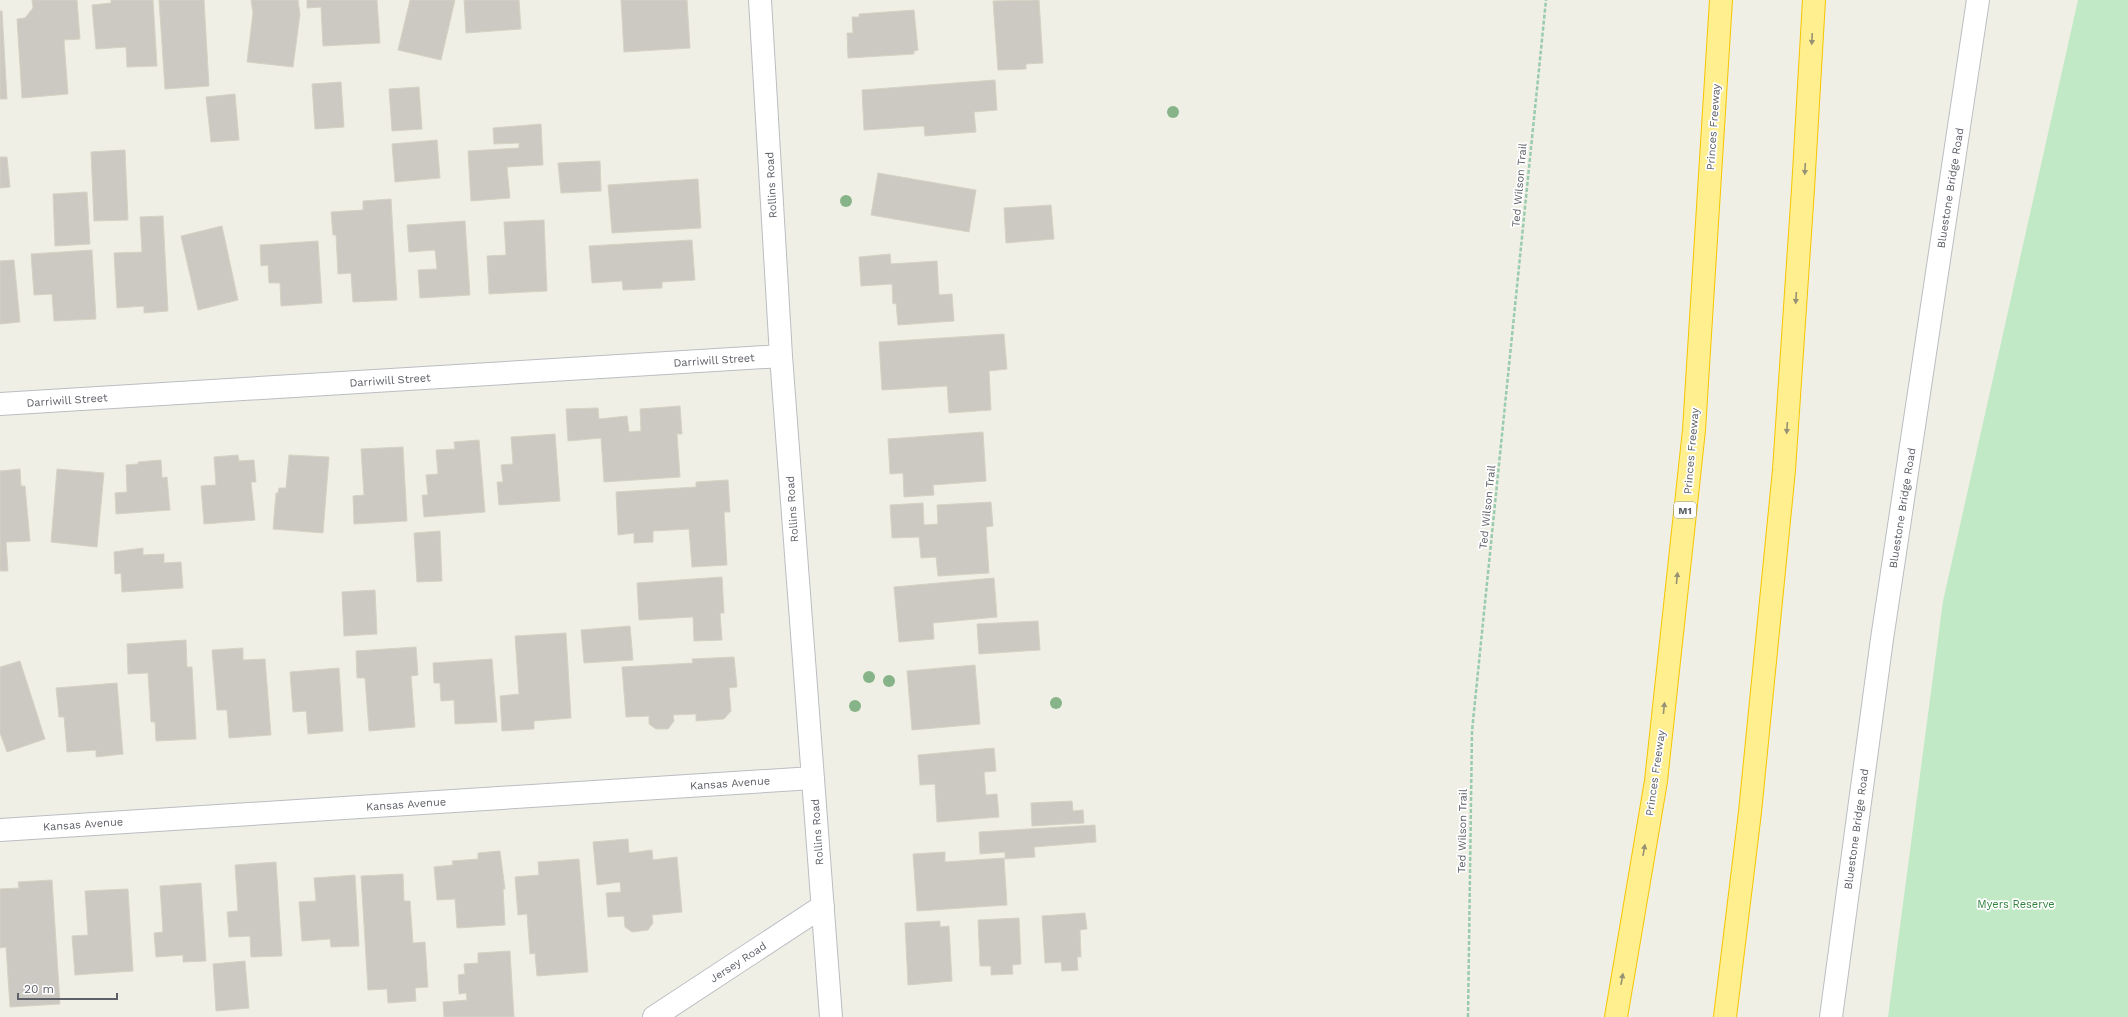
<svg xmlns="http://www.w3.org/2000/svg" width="2128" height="1017" font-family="'Work Sans',sans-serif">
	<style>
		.green { fill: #c1e9c5 }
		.building { fill: #ccc9c2; stroke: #d6d2c3 }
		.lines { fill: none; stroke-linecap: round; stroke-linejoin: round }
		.minor-casing { stroke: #babdc2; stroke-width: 24 }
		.motorway-casing { stroke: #f6c500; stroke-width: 24 }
		.path { stroke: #99cbad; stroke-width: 2.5; stroke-dasharray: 4 2; stroke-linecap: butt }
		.minor { stroke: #fff; stroke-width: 22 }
		.motorway { stroke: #ffef8e; stroke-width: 22 }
		.tree { fill: #86b488 }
		.oneway { fill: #969275 }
		.labels { text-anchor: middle; stroke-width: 3.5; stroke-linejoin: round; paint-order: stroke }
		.shield { fill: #fff; stroke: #8e9095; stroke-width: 1 }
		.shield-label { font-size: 10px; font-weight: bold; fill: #5d6067 }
		.street-label { font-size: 11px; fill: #5d6067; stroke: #fff }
		.park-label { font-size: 11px; fill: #2f843c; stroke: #fff }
	</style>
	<rect width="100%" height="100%" fill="#f0efe6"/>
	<path class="green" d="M2078 0H2128V1017H1888L1943 601Z"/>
	<path class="building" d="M32 0H77L80 39 64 40 68 94 22 98 17 19 25 18 33 8Z
		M111 0H153L157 66 127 67 126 47 96 49 92 5 111 3Z
		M159 0H204L209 86 165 89Z
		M251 0H298L300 14 293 67 247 62 253 13Z
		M307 0H377L380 43 323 46 321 7 307 8Z
		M410 0H455L441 60 398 50Z
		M464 0H519L521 29 466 33Z
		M621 0H687L690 48 624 52Z
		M1039 0 1043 63 1026 64V69L998 70 993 1Z
		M914 10 918 50 914 51V54L848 58 847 33H853L852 17H859V14Z
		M0 11H2L7 99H0Z
		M995 80 997 110 974 112 976 132 925 136 924 126 864 130 862 90Z
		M341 82 344 127 315 129 312 84Z
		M419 87 422 129 392 131 389 89Z
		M235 94 239 140 211 142 206 97Z
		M541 124 543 165 507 167 510 198 471 201 468 151 519 148V143L494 144 493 128Z
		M437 140 440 178 395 182 392 144Z
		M125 150 128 220 94 221 91 152Z
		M0 157H7L10 187 0 188Z
		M600 161 601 191 561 193 558 163Z
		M878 173 976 190 969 232 871 215Z
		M698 179 701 228 612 233 608 185Z
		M87 192 90 244 55 246 53 194Z
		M391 199 397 300 353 302 351 273 338 274 336 235H333L331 212 363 210V201Z
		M1051 205 1054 239 1006 243 1004 208Z
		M163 216 168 311 144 313V306L117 308 114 253 142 252 140 217Z
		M544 220 547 291 489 294 487 256 506 255 504 222Z
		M465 221 470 295 420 298 418 270 437 269 435 250 409 252 407 225Z
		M222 226 238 300 198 310 181 236Z
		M692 240 695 280 662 282V288L623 290 622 281 592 283 589 246Z
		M318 241 322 303 281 306 280 283H269L268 265 261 266 260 245Z
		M92 250 96 319 54 321 52 294 34 295 31 254Z
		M890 254 891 264 937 261 939 295 952 294 954 321 898 325 896 303 893 304 892 284 861 286 859 257Z
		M14 260 20 322 0 324V261Z
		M1004 334 1007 369 989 371 991 410 949 413 947 386 882 390 879 342Z
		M680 406 682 434H677L680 477 604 482 601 438 568 441 566 409 598 408 599 419 627 416 629 432 641 431 640 409Z
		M983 432 986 481 933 485 934 495 904 497 903 473 890 474 888 439Z
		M555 434 560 501 499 505 497 482H503L501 465 513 464 511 437Z
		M479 440 485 512 424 517 422 495H428L426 475 438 474 436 450 455 449 454 442Z
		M403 447 407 521 354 524 353 496 364 495 361 449Z
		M238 455 239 461 254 460 256 482H251L255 520 204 524 201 486 216 485 214 457Z
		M289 455 329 457 323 533 273 529 276 493H278L279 488H286Z
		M161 460 162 478 167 477 170 510 116 514 115 493 127 492 126 465 138 464V462Z
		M20 469 21 486H25L30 541 6 542 8 571H0V471Z
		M57 469 104 473 97 547 51 542Z
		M728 480 730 512H724L727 565 692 567 689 529 653 531V542L634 543V533L618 535 616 492 696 487V482Z
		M991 502 993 526 986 527 989 573 938 576 936 557 921 558 919 537 892 538 890 505 923 503 924 525 938 524 937 505Z
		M440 531 442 581 417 582 414 533Z
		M143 548V555L164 554V563L181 562 183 588 122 592 121 573 115 574 114 552Z
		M722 577 724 613H720L722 640 694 641 693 617 639 620 637 583Z
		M994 578 997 617 933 623 934 639 899 642 894 587Z
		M375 590 377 634 344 636 342 592Z
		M1038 621 1040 650 979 654 977 624Z
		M630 626 633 660 584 663 581 630Z
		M566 633 571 718 534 721V729L502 731 500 696 519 694 515 636Z
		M186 640 187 667H192L196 739 156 741 155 722H151L148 673 128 674 127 644Z
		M416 647 418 675 411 676 415 727 369 731 365 678H357L356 651Z
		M243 648V660L265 659 271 735 229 738 227 710H217L212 650Z
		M734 657 737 687 729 688 731 711 724 719 696 721V714L673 715 674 721 668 729H656L649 724V716L626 717 622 667 693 663 692 659Z
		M492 659 497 722 455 724 454 700 441 701 440 683H434L433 663Z
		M20 661 45 739 7 752 0 733V667Z
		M975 665 980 724 912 730 907 671Z
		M339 668 343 731 308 734 306 711 293 712 290 672Z
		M117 683 123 754 96 757V750L67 752 64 717H59L56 688Z
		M994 748 996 771 984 772 986 795 997 794 999 817 937 822 935 784 920 785 918 755Z
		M1072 801 1073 811 1083 810 1084 823 1032 826 1031 803Z
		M1095 825 1096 842 1034 847 1035 857 1005 859V852L980 854 979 832Z
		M628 839 629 853 652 850 653 860 677 857 682 912 652 915 653 923 648 930 632 932 625 927 624 916 608 917 606 893 621 892 620 882 597 885 593 842Z
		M500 851 505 889H503L505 925 457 928 455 899 437 900 434 867 453 865 452 861 478 859V853Z
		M945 852V862L1004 858 1007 905 917 911 913 854Z
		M579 859 588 972 537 976 535 953 530 954 527 914 518 915 515 877 539 875 538 862Z
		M276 862 282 956 251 957 250 936 229 937 227 912 238 911 235 865Z
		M403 874 404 901H410L413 943 425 942 428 987 415 988 416 1001 388 1003 387 989 368 990 361 876Z
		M355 875 359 946 331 947 330 939 302 941 299 902 316 901 314 878Z
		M52 880 60 1004 10 1007 6 947 0 948V889L19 888 18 882Z
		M201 883 206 961 183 962V955L156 957 154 933 163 932 160 886Z
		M128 889 133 971 75 975 72 936 88 935 85 891Z
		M1085 913 1087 929 1080 930 1081 957H1077L1078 970 1062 971 1061 962 1045 963 1042 916Z
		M1019 918 1021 964 1012 965 1013 974 991 975V966H980L978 920Z
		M940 921V927L949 926 952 981 908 985 905 923Z
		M510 951 514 1017H444L443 1002 467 1000 466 993 459 994 458 975 465 974 464 964 478 963V953Z
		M245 961 249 1008 216 1011 213 964Z"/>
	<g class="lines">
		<g class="minor-casing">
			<path id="minor" d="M760 0 781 356 831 1017
				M0 404 781 356
				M0 830 813 778
				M654 1017 823 906
				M1831 1017 1882 639 1978 0"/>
		</g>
		<g class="motorway-casing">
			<path id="motorway" d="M1616 1017 1656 781 1694 430 1721 0
				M1725 1017 1750 812 1784 470 1803 189 1814 0"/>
		</g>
		<path class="path" d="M1468 1017 1472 731 1546 0"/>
		<use href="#minor" class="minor"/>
		<use href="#motorway" class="motorway"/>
	</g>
	<g class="tree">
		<circle cx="1173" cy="112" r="6"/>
		<circle cx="846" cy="201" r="6"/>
		<circle cx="869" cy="677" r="6"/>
		<circle cx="889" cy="681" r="6"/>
		<circle cx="1056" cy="703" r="6"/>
		<circle cx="855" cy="706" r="6"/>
	</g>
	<defs><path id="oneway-solid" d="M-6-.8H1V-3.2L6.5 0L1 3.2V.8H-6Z"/></defs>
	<g class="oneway">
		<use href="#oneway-solid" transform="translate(1812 39) rotate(93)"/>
		<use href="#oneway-solid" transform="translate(1805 169) rotate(93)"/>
		<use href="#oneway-solid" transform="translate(1796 298) rotate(94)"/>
		<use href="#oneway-solid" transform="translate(1787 428) rotate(94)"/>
		<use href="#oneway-solid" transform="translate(1677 578) rotate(-84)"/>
		<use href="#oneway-solid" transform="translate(1664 708) rotate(-84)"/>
		<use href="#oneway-solid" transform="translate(1644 850) rotate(-80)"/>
		<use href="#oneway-solid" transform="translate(1622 979) rotate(-80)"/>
	</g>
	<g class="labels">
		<rect class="shield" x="1674" y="502" width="22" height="16" rx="3"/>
		<g class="shield-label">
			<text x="1685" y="514">M1</text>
		</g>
		<g class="street-label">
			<text transform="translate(1713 127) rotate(-86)" y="4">Princes Freeway</text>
			<text transform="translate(771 185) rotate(-93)" y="4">Rollins Road</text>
			<text transform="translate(1519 185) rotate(-85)" y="4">Ted Wilson Trail</text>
			<text transform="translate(1950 188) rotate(-81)" y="4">Bluestone Bridge Road</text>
			<text transform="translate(714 360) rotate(-4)" y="4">Darriwill Street</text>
			<text transform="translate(390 380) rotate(-4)" y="4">Darriwill Street</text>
			<text transform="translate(67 400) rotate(-4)" y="4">Darriwill Street</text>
			<text transform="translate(1691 451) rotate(-85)" y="4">Princes Freeway</text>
			<text transform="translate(1487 507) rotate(-84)" y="4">Ted Wilson Trail</text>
			<text transform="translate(1902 508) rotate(-81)" y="4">Bluestone Bridge Road</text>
			<text transform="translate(792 509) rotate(-94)" y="4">Rollins Road</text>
			<text transform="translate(1655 773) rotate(-82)" y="4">Princes Freeway</text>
			<text transform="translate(730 783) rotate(-4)" y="4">Kansas Avenue</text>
			<text transform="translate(406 804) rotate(-4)" y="4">Kansas Avenue</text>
			<text transform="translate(83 824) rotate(-4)" y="4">Kansas Avenue</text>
			<text transform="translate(1856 829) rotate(-82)" y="4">Bluestone Bridge Road</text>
			<text transform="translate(1462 831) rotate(-89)" y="4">Ted Wilson Trail</text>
			<text transform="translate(817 832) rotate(-94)" y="4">Rollins Road</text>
			<text transform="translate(738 962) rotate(-33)" y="4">Jersey Road</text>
		</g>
		<g class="park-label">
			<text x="2016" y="908">Myers Reserve</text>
		</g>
	</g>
	<path d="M18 993v6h99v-6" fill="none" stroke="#5d6067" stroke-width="2"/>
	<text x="24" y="993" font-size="12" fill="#5d6067" stroke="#ffffff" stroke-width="3" paint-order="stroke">20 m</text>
</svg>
